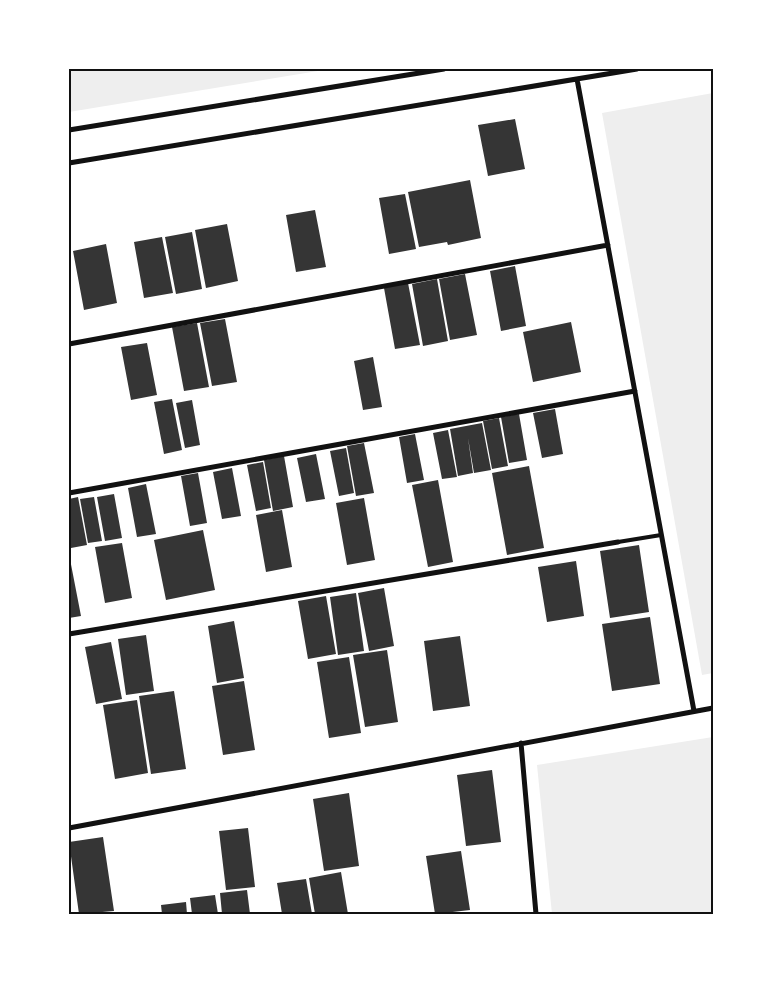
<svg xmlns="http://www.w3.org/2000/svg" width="782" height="983" font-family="'Source Serif 4',serif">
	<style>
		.green { fill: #eee }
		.building { fill: #353535 }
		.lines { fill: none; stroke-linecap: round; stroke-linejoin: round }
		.service { stroke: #111; stroke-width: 4 }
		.minor { stroke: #111; stroke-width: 5 }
		.neatline { fill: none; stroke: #111; stroke-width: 2 }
	</style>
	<rect width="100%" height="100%" fill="#fff"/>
	<path class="green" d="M69 69H330L69 112Z
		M713 93V673L702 675 602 113Z
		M713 737V914H552L537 765Z"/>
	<path class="building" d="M515 119 525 169 488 176 478 125Z
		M470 180 481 238 448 245 447 242 419 247 408 192Z
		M405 194 416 249 389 254 379 198Z
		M315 210 326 267 296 272 286 215Z
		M227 224 238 281 206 288 195 230Z
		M192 232 202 289 176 294 165 237Z
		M162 237 173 293 144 298 134 242Z
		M106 244 117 303 84 310 73 251Z
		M515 266 526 326 501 331 490 271Z
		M465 274 477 335 450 340 439 279Z
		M437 279 448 341 423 346 412 284Z
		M408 283 420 345 395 349 384 288Z
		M225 319 237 382 212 386 200 323Z
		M571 322 581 372 533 382 523 332Z
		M197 323 209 387 184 391 172 327Z
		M147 343 157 395 131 400 121 347Z
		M373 357 382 407 363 410 354 361Z
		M172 399 182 450 164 454 154 402Z
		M192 400 200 445 185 448 176 403Z
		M555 409 563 454 542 458 533 413Z
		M519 414 527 460 509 463 501 417Z
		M499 418 508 466 492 469 483 421Z
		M482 423 491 470 474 473 468 438 473 473 458 476 450 429Z
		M448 430 457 477 442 479 433 433Z
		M415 434 424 480 407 483 399 437Z
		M364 443 374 493 356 496 347 446Z
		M346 448 354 493 339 496 330 451Z
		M316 454 325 499 306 502 297 458Z
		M284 456 293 507 273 511 264 460Z
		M263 462 271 508 256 511 247 465Z
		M529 466 544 548 507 555 492 473Z
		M232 468 241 516 222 519 213 472Z
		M198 473 207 523 190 526 181 476Z
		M438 480 453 562 428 567 412 485Z
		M146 484 156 534 137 537 128 488Z
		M114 494 122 538 105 541 97 497Z
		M78 497 87 545 71 548 69 537V499Z
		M94 497 102 541 88 543 80 499Z
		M364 498 375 560 347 565 336 503Z
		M282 510 292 567 266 572 256 515Z
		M203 530 215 590 166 600 154 540Z
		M122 543 132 598 105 603 95 547Z
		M639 545 649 612 610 618 600 551Z
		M69 554 81 616 69 618Z
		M576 561 584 616 547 622 538 567Z
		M384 588 394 646 369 651 358 593Z
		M356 593 364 651 338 655 330 597Z
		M326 596 336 654 308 659 298 601Z
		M650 617 660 684 612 691 602 624Z
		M234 621 244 678 217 683 208 626Z
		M146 635 154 691 126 695 118 639Z
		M460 636 470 706 433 711 424 641Z
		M111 642 122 699 96 704 85 647Z
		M387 650 398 722 365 727 353 655Z
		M349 657 361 733 329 738 317 662Z
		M244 681 255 750 223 755 212 686Z
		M174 691 186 769 151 774 139 696Z
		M137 700 148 773 115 779 103 705Z
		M492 770 501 842 466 846 457 775Z
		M349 793 359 866 324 871 313 799Z
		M248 828 255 887 226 890 219 831Z
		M103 837 114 911 79 914 69 842Z
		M461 851 470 910 435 914 426 856Z
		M341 872 348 914H315L309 878Z
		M306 879 312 914H282L277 883Z
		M247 890 250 914H222L220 893Z
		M215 895 218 914H192L190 898Z
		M186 902 187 914H162L161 905Z"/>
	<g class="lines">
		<path class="service" d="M618 542 661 535"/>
		<path class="minor" d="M577 79 694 711
			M69 130 444 69
			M69 163 637 69
			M69 344 608 245
			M69 493 635 391
			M69 634 618 542
			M521 743 536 914
			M69 828 713 708"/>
	</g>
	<rect width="782" height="983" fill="none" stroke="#ffffff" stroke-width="140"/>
	<rect x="70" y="70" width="642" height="843" class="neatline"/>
</svg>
